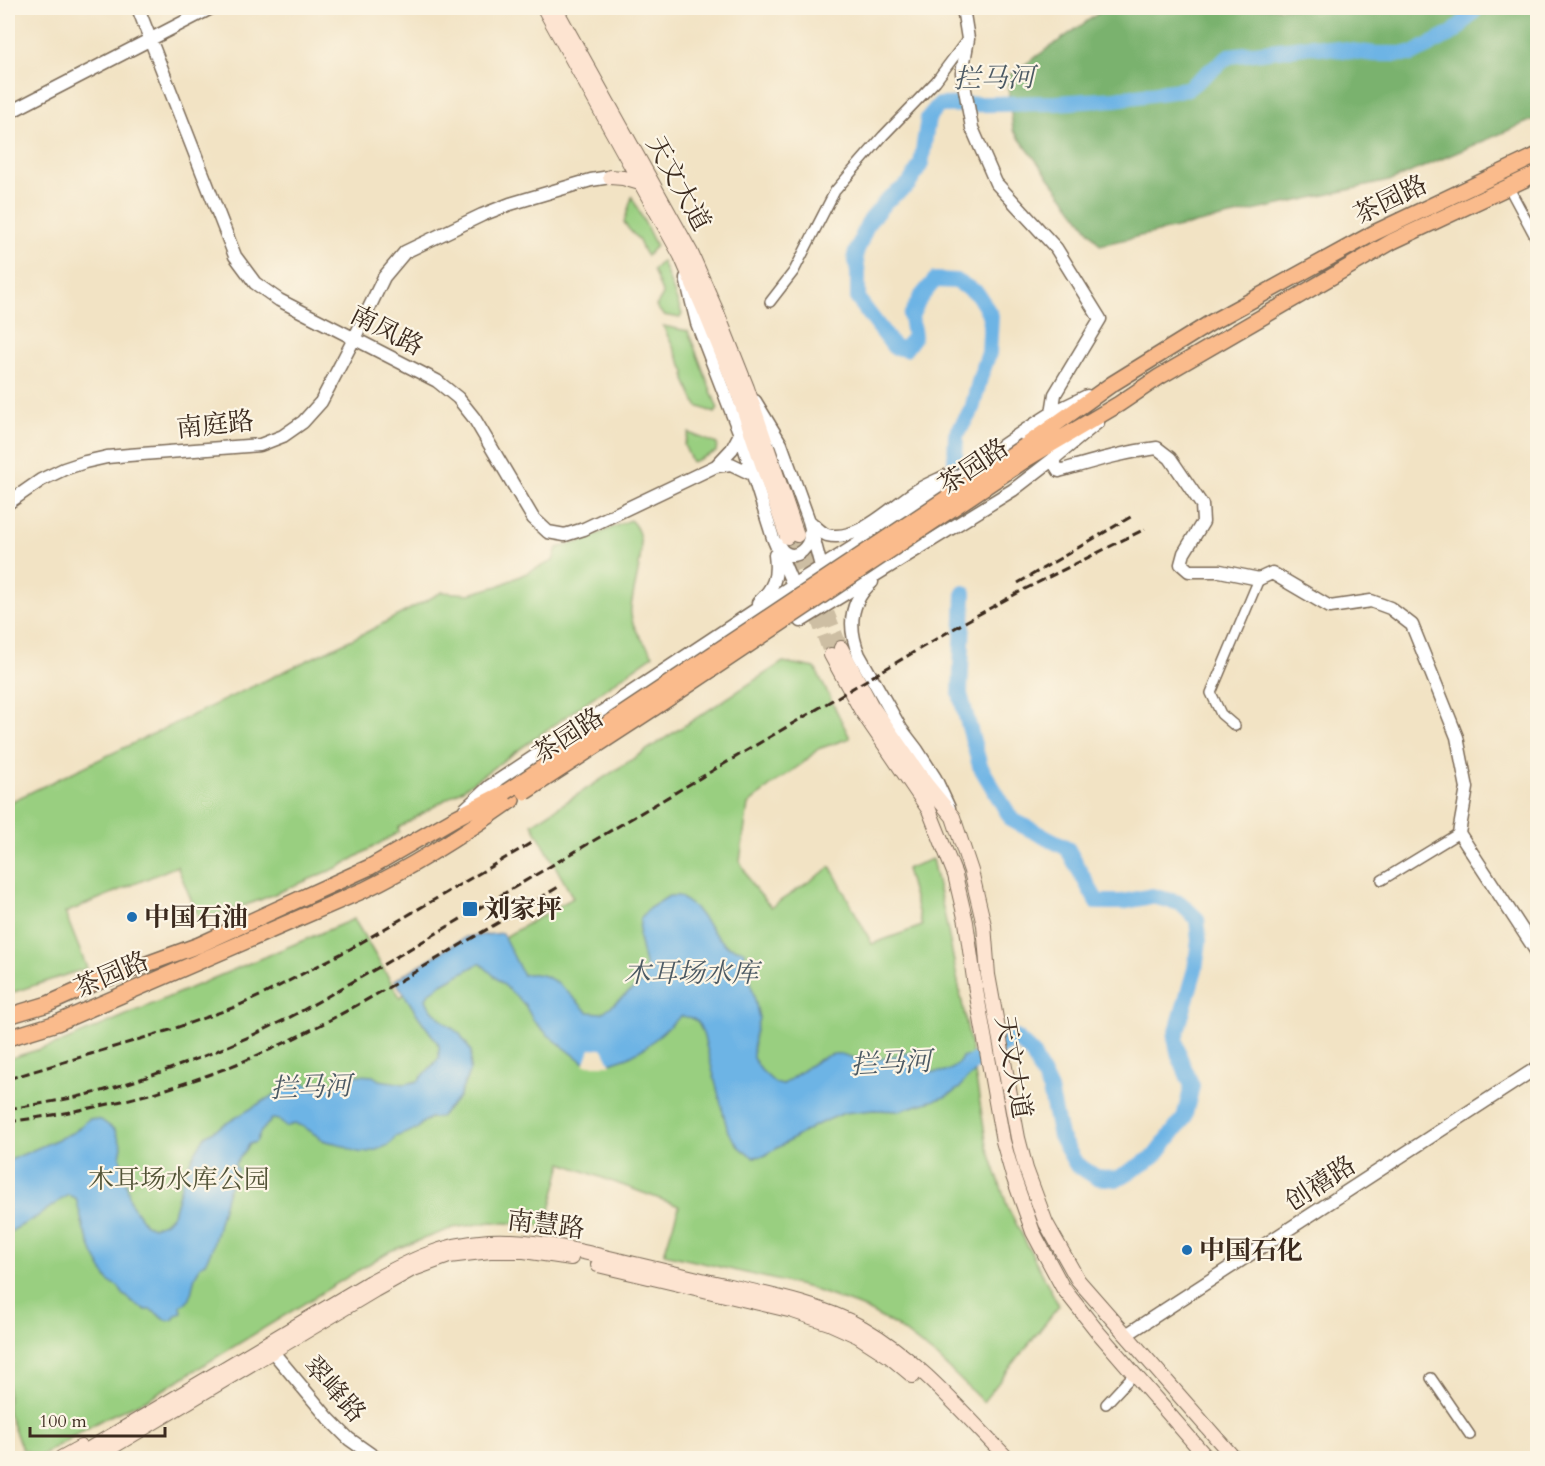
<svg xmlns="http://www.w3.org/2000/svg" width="1545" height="1466" font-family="Cardo,'Noto Serif SC',serif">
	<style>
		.green { fill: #99cf80; stroke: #6a7c4f; stroke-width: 1.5 }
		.forest { fill: #7ab26e; stroke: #5a6e46; stroke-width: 1.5 }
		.water { fill: #6db4e5; stroke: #546f82; stroke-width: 1.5 }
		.pier { fill: #f2e3c4 }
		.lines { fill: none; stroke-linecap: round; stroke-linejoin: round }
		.river { stroke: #6db4e5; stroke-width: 16 }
		.secondary-tunnel { stroke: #cdbea3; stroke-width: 14; stroke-dasharray: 14 7; stroke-linecap: butt }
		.minor-casing { stroke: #7b6b58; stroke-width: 12 }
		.tertiary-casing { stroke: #7b6b58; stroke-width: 15 }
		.secondary-casing { stroke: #7b6b58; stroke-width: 16 }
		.primary-casing { stroke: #7b6b58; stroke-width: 18 }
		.minor { stroke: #fff; stroke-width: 9 }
		.tertiary { stroke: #fff; stroke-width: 12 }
		.secondary { stroke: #fde4d1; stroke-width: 14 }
		.primary { stroke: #fabb8c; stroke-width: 15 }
		.rail { stroke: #3b2a1e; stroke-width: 3; stroke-dasharray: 9 4.5; stroke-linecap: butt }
		.primary-bridge-casing { stroke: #7b6b58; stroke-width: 18; stroke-linecap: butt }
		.primary-bridge { stroke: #fabb8c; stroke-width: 15 }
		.poi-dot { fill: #1f6fb2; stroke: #fcf5e5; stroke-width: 2 }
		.labels { text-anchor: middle; stroke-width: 4.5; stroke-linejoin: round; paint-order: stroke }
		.street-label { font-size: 26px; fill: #3b2a1e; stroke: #fcf5e5 }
		.poi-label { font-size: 26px; font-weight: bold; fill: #3b2a1e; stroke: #fcf5e5; text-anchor: start }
		.park-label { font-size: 26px; fill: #525336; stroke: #fcf5e5 }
		.water-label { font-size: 27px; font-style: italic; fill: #4c5a64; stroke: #fcf5e5 }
	</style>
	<rect width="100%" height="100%" fill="#fcf5e5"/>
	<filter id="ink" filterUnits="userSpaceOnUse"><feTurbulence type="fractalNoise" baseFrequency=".0167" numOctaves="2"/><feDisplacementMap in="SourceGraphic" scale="12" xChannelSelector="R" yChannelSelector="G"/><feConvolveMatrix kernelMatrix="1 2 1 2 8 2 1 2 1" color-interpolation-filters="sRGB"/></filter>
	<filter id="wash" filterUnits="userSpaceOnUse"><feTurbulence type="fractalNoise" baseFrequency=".008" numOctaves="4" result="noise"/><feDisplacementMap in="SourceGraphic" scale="24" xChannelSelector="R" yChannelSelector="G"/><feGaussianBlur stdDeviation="1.35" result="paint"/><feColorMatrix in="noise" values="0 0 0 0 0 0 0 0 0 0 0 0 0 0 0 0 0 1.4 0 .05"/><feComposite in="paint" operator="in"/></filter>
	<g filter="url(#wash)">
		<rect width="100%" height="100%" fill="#f2e3c4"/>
		<path class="green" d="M632 197 656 246 647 256C642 251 641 243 637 238 632 232 627 229 624 222Z
			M662 261 682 314 680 318 663 315 656 306 663 295 653 270Z
			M663 326 688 331 718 409 715 413 697 406 685 380V372Z
			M689 433 717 444 716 452 692 462 684 445Z
			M630 520C650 537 637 573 633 596 632 602 630 608 631 614 632 629 645 643 653 655L463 789 398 828 399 832 339 867 260 900 200 921 177 866 65 913 87 968 8 994V803L367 632 442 592 469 594 498 586 553 561 557 548 579 542Z
			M783 662 815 668 850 738 818 749 803 763 769 787 748 805 740 861 752 885 771 907 831 867 872 944 922 926 906 869 932 859 945 917 969 1037 987 1146 1008 1208 1059 1306 983 1402 938 1358 895 1325 859 1306 806 1287 664 1254 679 1206 562 1163 546 1226 491 1222 453 1228 390 1251 148 1399 103 1419 40 1456 22 1449 8 1413V1059L60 1043 354 919 400 997 573 898 532 824Z"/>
		<path class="forest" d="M1106 8H1537V118L1393 180 1100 245 1013 130 1007 77Z"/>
		<path class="water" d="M669 896H679L695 908 715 934 727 946 744 951 759 1018 754 1037 753 1058 761 1070 775 1083 782 1085C796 1076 819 1056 834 1054 844 1052 858 1062 870 1061 887 1059 903 1052 920 1052L927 1060 931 1072C944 1073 957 1070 962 1057L972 1056 975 1073 964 1081 960 1088 945 1097 898 1111 874 1110 844 1113 814 1126 764 1156 753 1157 740 1148 728 1132 704 1037C699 1021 697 1018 681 1016L646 1047 628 1057 610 1063 583 1062 548 1035 533 1020 525 1005 518 998 480 963 442 984 429 993 426 999 429 1006 443 1021 460 1034 471 1051 470 1070 459 1097 440 1117 430 1118 422 1123 417 1129 395 1137C392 1145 384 1147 376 1150 360 1155 356 1152 341 1145 336 1142 329 1143 323 1140 315 1135 308 1128 299 1125 294 1123 291 1125 286 1127L279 1120 272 1119 260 1133 256 1142 250 1144 234 1165 238 1169 227 1193 212 1249 205 1263 200 1266 194 1280 190 1299 186 1303 181 1306 182 1313 176 1315 173 1320H167L151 1310H146L138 1306 123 1294 118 1286 109 1282 94 1255 84 1230 76 1198 68 1195 35 1218 8 1233V1161L74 1132 89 1119 101 1120 115 1130 122 1146 120 1157 131 1204 145 1224 153 1227 164 1223 173 1214 186 1168 205 1136 287 1087 303 1082 315 1090 358 1075 373 1076 379 1080 405 1084 418 1081 439 1058V1045L419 1017 395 980 466 937 502 933 523 975C550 967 570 996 588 1012L602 1013 641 983 646 969 639 938 640 919 648 909Z"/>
		<path class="pier" d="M590 1049H603L611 1065H584Z"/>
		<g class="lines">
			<path class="river" d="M955 463 956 435 972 409 980 378 989 353 991 316 977 293 956 281 935 280 920 298 911 316 914 337 905 349 894 347 858 299V273L855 255 868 223 887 200 909 184 921 164 928 118 939 105 1057 103 1115 99 1187 89 1229 56 1312 46 1375 54H1412L1454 32 1477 8
				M957 1077 972 1063 1016 1038 1032 1053 1050 1090 1060 1136 1076 1164 1096 1177 1117 1179 1154 1157 1184 1118 1192 1086 1179 1056 1175 1038 1195 969 1199 941 1197 919 1180 903 1152 896 1122 902H1097L1067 848 1012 820 980 766 960 694 964 593"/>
		</g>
	</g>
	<g filter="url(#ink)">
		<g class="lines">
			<path class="secondary-tunnel" d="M797 535 841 648
				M787 537 831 655"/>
			<g class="minor-casing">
				<path id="minor" d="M1508 186 1538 242
					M770 302 794 271 835 191 883 136 936 81 966 41
					M1235 726 1221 714 1211 693 1259 579
					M1382 880 1459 833
					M1431 1378 1470 1435
					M1106 1404 1134 1374"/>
			</g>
			<g class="tertiary-casing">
				<path id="tertiary" d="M138 8 235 256 255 283 279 300 437 381 458 398 474 418 533 518 548 532 565 535 584 529 716 466 731 464 754 475
					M963 8 968 39 962 73 972 128 996 183 1056 248 1100 319 1055 394 1052 413
					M8 113 211 8
					M686 278 697 323 740 434 773 538 793 585 801 621 1013 490 1052 460 1098 422
					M755 401 781 444 809 521 823 574
					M1052 460 1059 471C1091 462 1124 452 1157 448L1170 458 1202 505 1203 522 1184 553 1181 564 1189 571H1220L1259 579 1272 573 1330 607 1371 601 1390 608 1412 625 1457 737 1467 788 1459 833 1538 954
					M716 466 732 449 740 434
					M8 503 41 480 64 469 85 462 107 457 129 455 260 445 283 436 303 422 321 402 354 339 384 277 405 252 482 215 510 204 591 180 610 177
					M809 521C814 525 821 533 827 535 859 543 893 505 918 490 927 484 938 480 948 475
					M778 544C780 547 781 550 784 552 797 562 811 545 810 533
					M872 582C849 602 848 628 859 655L901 729 917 750 935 778 949 808
					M758 603C774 588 778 577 775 555
					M465 809 490 786 793 585 872 535 1027 429 1052 413 1087 396
					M1126 1335 1538 1067
					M267 1345 329 1419 349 1439 376 1458"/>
			</g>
			<g class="secondary-casing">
				<path id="secondary" d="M544 8 681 256 706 314 737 390 787 537
					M555 8 691 253 716 310 747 388 797 535
					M610 177 623 178 640 183
					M841 648 871 705 926 784 953 817 971 871 984 925 988 975 1018 1138 1026 1169 1046 1223 1078 1280 1234 1458
					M831 655 861 710 929 810 955 875 966 922 974 979 1003 1141 1013 1176 1033 1232 1063 1288 1097 1331 1207 1458
					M598 1265 793 1311 829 1323 858 1336 889 1356 913 1376
					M61 1458 81 1447
					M74 1458 370 1282C411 1260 442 1244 489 1241 529 1239 567 1248 605 1257 635 1264 664 1271 694 1278 747 1291 816 1301 863 1328 920 1361 962 1412 1007 1458
					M94 1458 375 1290 411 1270 449 1256 490 1251H524L571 1258"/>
			</g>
			<g class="primary-casing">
				<path id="primary" d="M1025 446 1112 384 1212 322 1374 233 1538 155
					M1028 458 1119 404 1159 377 1393 241 1538 173
					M8 1016 48 1004 95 983 199 945 370 867 455 818 506 792
					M8 1038 57 1023 364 890C416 865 465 833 512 800"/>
			</g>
			<use href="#minor" class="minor"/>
			<use href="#tertiary" class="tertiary"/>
			<use href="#secondary" class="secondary"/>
			<use href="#primary" class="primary"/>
			<path class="rail" d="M1018 583 1134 515
				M8 1079 170 1030 235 1007 262 995 350 949 531 843
				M8 1109C39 1104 71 1099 102 1091 160 1074 219 1052 274 1025 308 1009 340 988 374 970L965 622 1023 590 1145 529
				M8 1122C78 1112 149 1098 216 1072 286 1046 350 1010 415 972 463 943 512 915 560 886"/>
			<g class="primary-bridge-casing">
				<path id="primary-bridge" d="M506 792 1025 446
					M525 792 657 706 1028 458"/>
			</g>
			<use href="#primary-bridge" class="primary-bridge"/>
		</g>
	</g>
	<g class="poi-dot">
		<rect x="462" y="901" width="16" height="16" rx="3"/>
		<circle cx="132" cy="917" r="6"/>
		<circle cx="1187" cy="1250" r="6"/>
	</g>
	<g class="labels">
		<g class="street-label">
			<text transform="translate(679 183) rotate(61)" y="9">天文大道</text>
			<text transform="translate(1390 199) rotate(-26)" y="9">茶园路</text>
			<text transform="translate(387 330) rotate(27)" y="9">南凤路</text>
			<text transform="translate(215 424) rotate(-6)" y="9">南庭路</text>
			<text transform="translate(973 466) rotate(-34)" y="9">茶园路</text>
			<text transform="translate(568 735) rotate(-33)" y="9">茶园路</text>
			<text transform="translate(111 974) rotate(-23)" y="9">茶园路</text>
			<text transform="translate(1014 1067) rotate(80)" y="9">天文大道</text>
			<text transform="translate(1320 1183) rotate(-33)" y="9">创禧路</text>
			<text transform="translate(546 1224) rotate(7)" y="9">南慧路</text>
			<text transform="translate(335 1389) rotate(48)" y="9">翠峰路</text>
		</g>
		<g class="poi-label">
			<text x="484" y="918">刘家坪</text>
			<text x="144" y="926">中国石油</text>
			<text x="1199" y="1259">中国石化</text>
		</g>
		<g class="park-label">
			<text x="179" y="1188">木耳场水库公园</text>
		</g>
		<g class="water-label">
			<text transform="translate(994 78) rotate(-1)" y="9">拦马河</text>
			<text x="691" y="982">木耳场水库</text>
			<text transform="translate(891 1063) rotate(-3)" y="9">拦马河</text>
			<text transform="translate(311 1087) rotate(-2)" y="9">拦马河</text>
		</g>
	</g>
	<rect width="1545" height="1466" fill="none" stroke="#fcf5e5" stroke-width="30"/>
	<path d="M30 1427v9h135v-9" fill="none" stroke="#3b2a1e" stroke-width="3"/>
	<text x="39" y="1427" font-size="18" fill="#3b2a1e" stroke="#fcf5e5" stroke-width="4.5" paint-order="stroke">100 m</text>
</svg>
